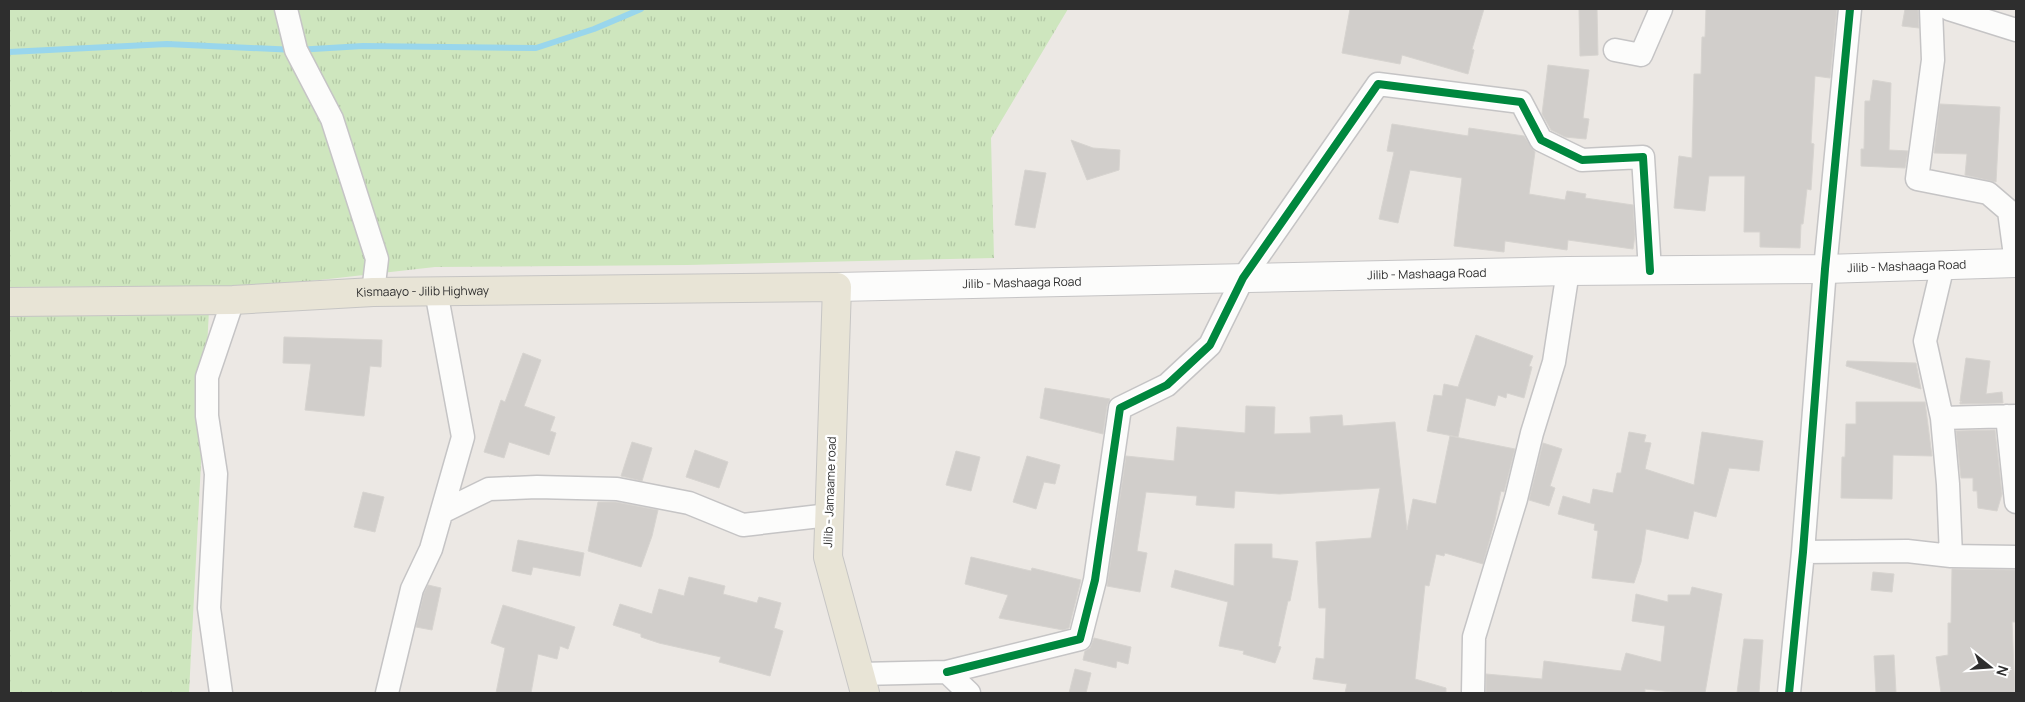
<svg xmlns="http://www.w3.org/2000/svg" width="2025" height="702" font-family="Manrope,sans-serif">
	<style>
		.grass { fill: url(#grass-tufts) }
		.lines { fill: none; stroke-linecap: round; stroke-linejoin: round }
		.stream { stroke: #99d6ec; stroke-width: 6 }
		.building { fill: #d1cecb; stroke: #d7d4d0 }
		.street-casing { stroke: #c5c4c5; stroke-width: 25 }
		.secondary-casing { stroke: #c5c4c5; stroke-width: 30 }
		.primary-casing { stroke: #c6c5c4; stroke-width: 30 }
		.street { stroke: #fcfcfb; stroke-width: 22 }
		.secondary { stroke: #fcfcfb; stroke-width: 28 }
		.primary { stroke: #e8e4d6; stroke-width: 28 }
		.cycleway-casing { stroke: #fff; stroke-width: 11 }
		.cycleway { stroke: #00873e; stroke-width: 8 }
		.labels { text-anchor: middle; stroke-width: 5; stroke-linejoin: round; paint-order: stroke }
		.street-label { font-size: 12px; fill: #2e2e2e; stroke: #fff }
	</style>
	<defs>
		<pattern id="grass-tufts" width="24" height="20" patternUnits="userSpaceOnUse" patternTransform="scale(1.25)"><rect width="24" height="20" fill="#cee6be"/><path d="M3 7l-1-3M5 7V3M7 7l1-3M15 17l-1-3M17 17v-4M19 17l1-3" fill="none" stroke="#b1c6a4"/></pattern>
	</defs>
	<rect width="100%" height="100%" fill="#ece8e4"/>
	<path class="grass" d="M9 9H1068L991 138 994 258 687 265 435 267 266 286 9 287Z
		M209 310 189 693H9V316Z"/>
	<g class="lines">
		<path class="stream" d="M9 52 167 44 296 50 363 46 536 48 594 29 641 9"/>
	</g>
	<path class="building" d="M1350 9H1484L1472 49 1474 50 1468 74 1402 55 1400 64 1342 53Z
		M1579 9H1597L1598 55 1580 56Z
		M1706 9H1837L1830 78 1815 76 1811 143 1814 144 1811 190 1807 189 1803 224H1801L1800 248 1760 247V232H1744L1745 176H1709L1705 211 1674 208 1679 156 1692 158 1694 74H1701L1702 37H1705Z
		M1905 9H1918L1919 28 1902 26Z
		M1548 65 1589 70 1583 118 1589 119 1586 139 1565 137 1551 130 1542 114Z
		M1873 80 1891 83 1889 150 1908 151 1905 168 1861 166V149H1864L1865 101H1870Z
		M1940 104 2000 107 1996 182 1965 175 1967 154 1934 153Z
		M1392 124 1468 136 1469 128 1524 136 1535 152 1529 194 1565 200 1567 191 1586 194 1585 198 1633 205 1635 235 1633 249 1568 240 1567 250 1505 241 1504 252 1454 246 1462 178 1410 170 1398 223 1379 219 1394 152 1387 151Z
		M1071 140 1093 148 1120 150 1119 170 1087 180Z
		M1025 170 1046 173 1035 228 1015 225Z
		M1476 335 1533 356 1529 366 1532 367 1524 398 1507 393 1506 398 1498 395 1495 406 1466 398 1458 437 1427 431 1434 395 1442 396 1444 384 1458 387Z
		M284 337 382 340 381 367 370 366 364 416 305 410 311 364 283 363Z
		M523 353 541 360 524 406 555 417 550 431 556 433 549 455 509 442 504 458 484 452 501 400 505 402Z
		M1966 358 1990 361 1986 394 2002 392 2003 403 1960 404V402H1962L1960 401Z
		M1847 361 1916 363 1921 389 1846 366Z
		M1045 388 1110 399 1107 406 1103 434 1040 418Z
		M1856 402H1925L1932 456 1893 455 1892 499 1841 498 1842 457H1845L1846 424H1856Z
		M1246 406 1275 407 1274 434 1311 433 1310 417 1342 415 1343 426 1395 422 1407 530 1413 499 1436 504 1450 436 1515 449 1504 492 1501 491 1495 520 1483 564 1445 553 1444 556 1436 554 1429 586 1425 585 1415 679 1446 688V693H1345L1347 684 1313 679 1316 658 1324 659 1326 608H1319L1316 542 1371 538 1380 488 1279 494 1235 491 1234 508 1196 505 1197 496 1146 492 1137 551 1147 553 1140 592 1107 586 1126 456 1174 461 1177 427 1245 433Z
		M1995 430 2002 494 1997 511 1978 508 1977 491H1973V478H1961L1956 431Z
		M1629 432 1646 435 1644 442 1651 443 1645 469 1694 485 1702 432 1763 441 1759 471 1729 468 1716 517 1694 511 1688 539 1646 529 1641 562 1634 583 1592 578 1598 531 1594 530 1595 524 1558 514 1563 496 1590 504 1593 489 1613 493 1617 473H1621Z
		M632 442 652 448 642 481 621 476Z
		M1543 443 1562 449 1550 486 1555 488 1549 506 1529 500Z
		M695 450 728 462 719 488 686 477Z
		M956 451 980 457 971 491 946 485Z
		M1027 456 1060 465 1055 484 1044 482 1036 509 1013 502Z
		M363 492 384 497 375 532 354 527Z
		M598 502H616L658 510 652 536 641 567 588 551Z
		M518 540 584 553 580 576 533 567 531 575 512 571Z
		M1235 544H1272V558L1298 561 1290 601H1288L1278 646 1281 647 1275 663 1243 654 1244 651 1219 646 1228 602 1171 587 1175 570 1234 586Z
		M971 557 1031 571 1032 568 1081 580 1069 628 1063 630 999 618 1008 595 965 584Z
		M1952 569 2016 570V622H2012L2015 693H1941L1936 657 1948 655V623H1951Z
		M1873 572 1894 574 1892 592 1871 590Z
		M689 577 725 586 723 594 757 603 759 597 781 603 774 628 783 631 770 676 719 662 721 657 659 643 641 637V634L613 625 620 604 652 614 659 589 684 596Z
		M428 585 441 588 432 630 416 627 424 593Z
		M1692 587 1722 594 1705 693H1681L1645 689V693H1486V674L1542 679 1544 661 1621 671 1626 653 1661 662 1665 626 1632 621 1636 594 1668 602V595H1690Z
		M503 605 575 627 568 649 560 646 557 659 538 654 531 693H496L505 648 491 643Z
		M1094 638 1131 647 1128 664 1117 661 1116 668 1083 660 1085 651 1090 648Z
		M1744 639 1763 640 1759 693H1737Z
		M1894 655 1896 693H1876L1874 656Z
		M1075 669 1091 673 1086 693H1069Z"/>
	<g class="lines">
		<g class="street-casing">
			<path id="street" d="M286 9 296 50 332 119 377 259 373 292
				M1931 9 1933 60 1917 179 1988 193 2009 211 2016 263
				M1949 9 2016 30
				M1615 50 1641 55 1661 9
				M1943 265 1925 341 1942 418 1948 484 1951 556
				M2007 416 2016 502
				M1942 418 2016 416
				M442 512 489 489 537 487 617 489 689 503 743 525 829 515
				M1803 552 1907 551 1951 556 2016 557
				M947 672 1080 639 1095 580 1120 408 1167 385 1210 345 1243 278 1378 84 1521 102 1541 140 1582 160 1643 157 1650 271
				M860 674 947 672 969 693
				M221 693 209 608 216 474 207 416V377L233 300
				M387 693 412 589 431 549 463 437 436 291
				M1473 693 1474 637 1516 499 1532 433 1554 362 1568 271
				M1789 693 1803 552 1825 269 1850 9"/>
		</g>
		<g class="secondary-casing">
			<g id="secondary">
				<path id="s1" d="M837 287 1568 271 1825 269 2016 263"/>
			</g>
		</g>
		<g class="primary-casing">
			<g id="primary">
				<path id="s2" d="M9 302 233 300 373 292 837 287 828 557 865 693"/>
			</g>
		</g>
		<use href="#street" class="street"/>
		<use href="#secondary" class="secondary"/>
		<use href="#primary" class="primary"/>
		<g class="cycleway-casing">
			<path id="cycleway" d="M947 672 1080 639 1095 580 1120 408 1167 385 1210 345 1243 278 1378 84 1521 102 1541 140 1582 160 1643 157 1650 271
				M1789 693 1803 552 1825 269 1850 9"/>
		</g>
		<use href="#cycleway" class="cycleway"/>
	</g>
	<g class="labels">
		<g class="street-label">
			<text dy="4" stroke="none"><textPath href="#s1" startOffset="1070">Jilib - Mashaaga Road</textPath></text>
			<text dy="4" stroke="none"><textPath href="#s1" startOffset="590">Jilib - Mashaaga Road</textPath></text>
			<text dy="4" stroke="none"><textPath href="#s1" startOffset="185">Jilib - Mashaaga Road</textPath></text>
			<text dy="4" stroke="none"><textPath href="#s2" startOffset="414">Kismaayo - Jilib Highway</textPath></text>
			<text transform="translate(830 492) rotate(-88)" y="4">Jilib - Jamaame road</text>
		</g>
	</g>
	<rect width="2025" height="702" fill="none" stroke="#2e2e2e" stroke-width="20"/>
	<g transform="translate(1990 667) rotate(107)" stroke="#ffffff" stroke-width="4" paint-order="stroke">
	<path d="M0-4L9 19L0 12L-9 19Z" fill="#2e2e2e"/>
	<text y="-8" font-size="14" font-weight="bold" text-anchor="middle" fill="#2e2e2e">N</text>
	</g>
</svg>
